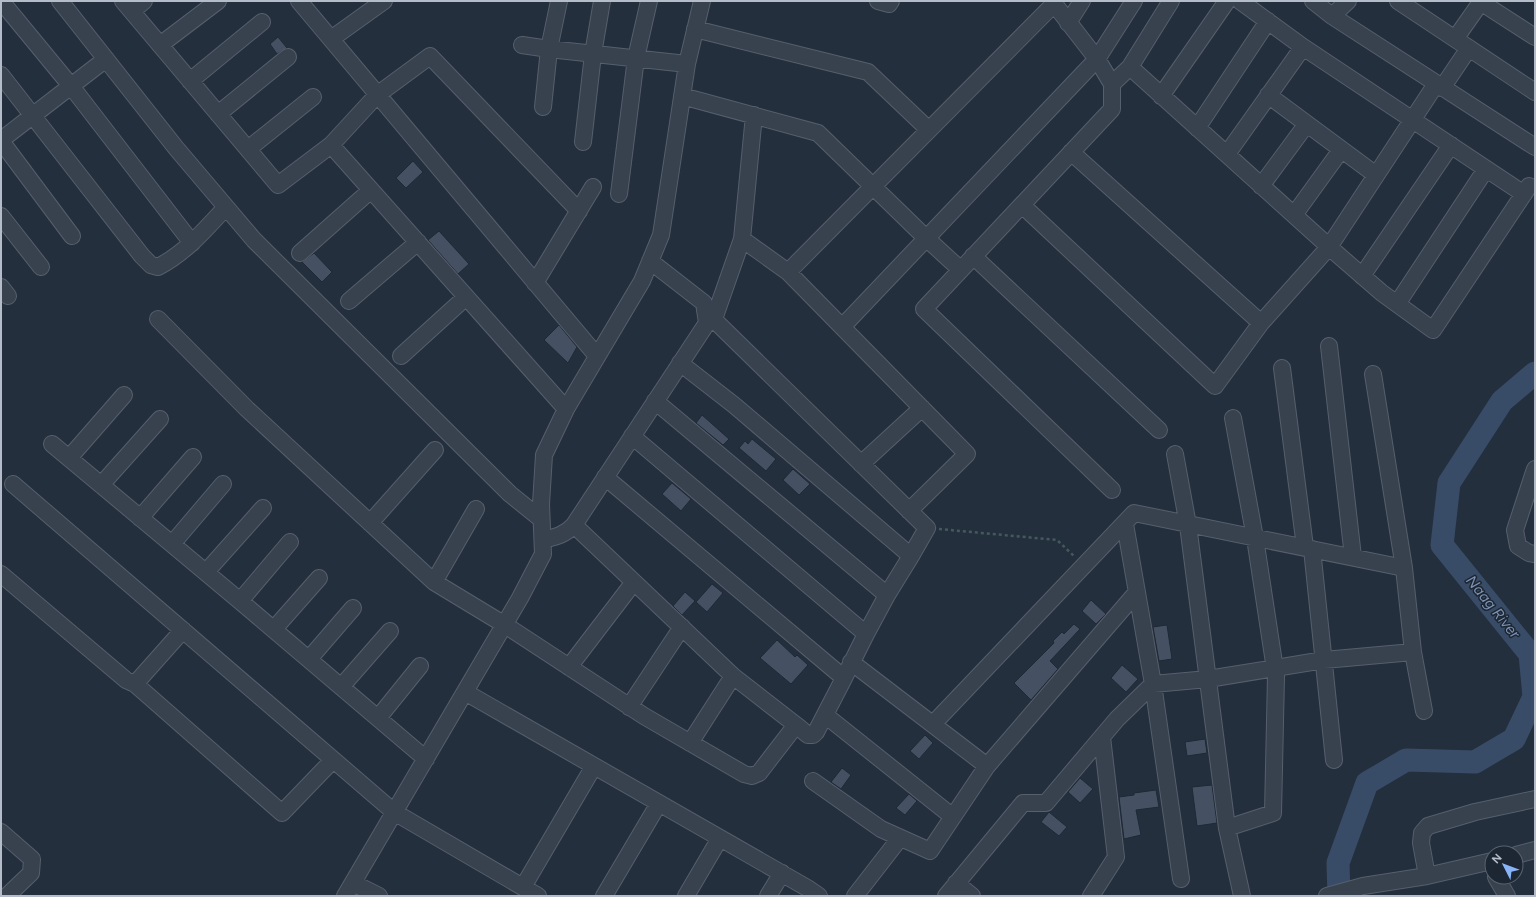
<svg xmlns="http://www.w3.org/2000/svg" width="1536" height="897" font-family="Figtree,sans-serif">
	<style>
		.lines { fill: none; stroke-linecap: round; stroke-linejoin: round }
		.river { stroke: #394c67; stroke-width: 23 }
		.building { fill: #455162; stroke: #1f2835 }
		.minor-casing { stroke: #565f6c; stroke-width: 18 }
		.path { stroke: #44595c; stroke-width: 2.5; stroke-dasharray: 3 3; stroke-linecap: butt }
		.minor { stroke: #38414e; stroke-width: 16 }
		.labels { text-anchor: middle; stroke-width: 3; stroke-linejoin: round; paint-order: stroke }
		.water-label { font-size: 15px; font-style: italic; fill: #7c92b1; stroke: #1d2633 }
	</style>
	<rect width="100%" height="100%" fill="#242f3e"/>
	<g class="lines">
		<path class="river" d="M1339 896 1338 863 1367 783 1406 760 1475 762 1514 739 1534 697 1530 654 1442 545 1449 483 1502 401 1535 373"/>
	</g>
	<path class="building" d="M278 37 287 48 277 54 270 44Z
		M413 161 423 172 406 188 396 178Z
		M439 231 469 264 458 274 428 240Z
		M314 253 332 272 322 282 302 262Z
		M559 325 577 347 568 363 544 340Z
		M702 415 729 439 723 445 696 423Z
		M752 439 776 459 766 471 739 448 745 441 748 444Z
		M793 469 810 484 799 495 783 480Z
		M672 483 691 499 681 511 662 494Z
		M712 584 723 593 707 612 696 602Z
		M685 592 695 601 682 615 673 606Z
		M1091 600 1106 614 1096 624 1082 611Z
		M1074 624 1080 629 1050 661 1058 669 1031 700 1014 683 1054 643 1053 641 1062 632 1064 634Z
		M1167 625 1172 659 1159 661 1153 627Z
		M777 640 795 657 797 655 808 665 791 684 760 658Z
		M1122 665 1138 679 1126 692 1111 678Z
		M925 735 933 743 919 759 910 751Z
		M1205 739 1207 753 1187 756 1185 742Z
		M842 768 851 775 841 789 831 782Z
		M1080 778 1093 789 1080 803 1068 792Z
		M1212 785 1217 823 1197 826 1192 787Z
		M1156 790 1159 807 1136 810 1141 835 1124 839 1119 797 1134 795V793Z
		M909 794 917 801 905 815 896 808Z
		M1049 812 1067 827 1059 836 1041 822Z"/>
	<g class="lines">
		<g class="minor-casing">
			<path id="minor" d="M1 1 71 86 192 243
				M60 1 176 148 254 240 510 494 541 519
				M123 1 278 185 331 145 377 95 430 56 579 211
				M299 1 597 356
				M878 1 889 4 891 1
				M1052 1 1097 59 1112 84V109L924 309 1112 490
				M1240 1 1303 47 1524 194
				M1313 1 1332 16 1535 147
				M1398 1 1535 92
				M1479 1 1535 37
				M132 11 144 1
				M1332 16 1348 1
				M1068 23 1082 1
				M695 29 868 72 929 130
				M331 39 384 1
				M1455 39 1481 2
				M160 45 218 1
				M522 45 549 49 687 64
				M1130 67 1336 253 1382 293 1433 330 1529 186
				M1 75 142 256 151 265 158 267C185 253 205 230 226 207
				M190 81 262 22
				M1112 84 1130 67 1171 1
				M1442 88 1469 48
				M1268 95 1376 175
				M682 96 818 133 926 238 961 270
				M1161 96 1227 1
				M543 107 549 49 559 1
				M218 114 288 57
				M1197 128 1268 21
				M1 140 106 59
				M1 141 72 236
				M583 142 593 54 602 1
				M331 145 566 409
				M248 149 313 97
				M1071 152 1261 323
				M1227 154 1303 47
				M1261 186 1306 125
				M619 194 636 58 649 1
				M1022 205 1215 386 1261 323 1329 247 1436 84
				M1294 215 1341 150
				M1 216 41 267
				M742 239 788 272 967 454 909 511
				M300 253 371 190
				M973 256 1159 430
				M788 272 1054 4
				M1362 276 1451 145
				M535 283 593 187
				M1 287 8 296
				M349 301 418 242
				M1397 304 1486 169
				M705 311 927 528 911 556
				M158 319 247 409 434 582 505 625 644 716 744 774 752 776 759 773 796 725 733 676 574 525 707 323 704 303 650 261
				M714 319 742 239 754 115
				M842 327 1097 59 1134 1
				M1329 346 1353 557
				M401 356 466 297
				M680 363 734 405 911 556 887 595
				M1282 368 1305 547
				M1373 374 1404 568 1413 652 1424 711
				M655 401 887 595 866 634
				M632 436 866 634 844 678
				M52 444 240 601 426 759
				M1175 454 1188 525 1227 828 1242 896
				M69 458 124 395
				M861 464 922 408
				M1535 469 1515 530 1518 546 1529 553 1535 554
				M605 477 844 678 816 732 813 735H808L796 725
				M13 484 394 812 538 896
				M101 485 160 419
				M140 518 193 457
				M370 523 435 450
				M1125 524 1153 684 1181 879
				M543 540C555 537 565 535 574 525
				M172 544 223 484
				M1312 549 1334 760
				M206 572 263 508
				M1 574 126 680 135 684 282 813 333 760
				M434 582 476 509
				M240 601 290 542
				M274 629 319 578
				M309 659 353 608
				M851 662 987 766
				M569 667 634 582
				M135 684 183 630
				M341 687 390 631
				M465 692 809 889 819 896
				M629 707 682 627
				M825 715 953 817
				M378 718 420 666
				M933 724 1134 513 1404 568
				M690 743 733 676
				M813 781 881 829 930 851 987 766 1137 592
				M1227 828 1273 813 1276 676 1255 538 1233 418
				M1 832 32 859 31 873 7 896
				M1516 855 1535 850
				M1427 876 1421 843 1422 833 1428 826 1475 812 1535 799
				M1496 877 1507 896
				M353 883 379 896
				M956 883 972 896
				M523 887 594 766
				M345 896 520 598 543 554 541 504 544 455 566 409 642 281 661 235 687 64 702 1
				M604 896 659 803
				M686 896 720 838
				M768 896 782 873
				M855 896 900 838
				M946 896 1023 803H1046L1117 719 1153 684 1208 679 1324 660 1413 652
				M1091 896 1116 857 1102 737
				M1327 896 1363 886 1427 876 1492 861"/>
		</g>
		<path class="path" d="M939 529 1057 540 1075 557"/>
		<use href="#minor" class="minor"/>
	</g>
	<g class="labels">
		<g class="water-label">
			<text transform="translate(1493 607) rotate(51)" y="5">Naag River</text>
		</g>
	</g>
	<rect width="1536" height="897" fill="none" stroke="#b4bcc9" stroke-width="4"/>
	<g transform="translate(1504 865) rotate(312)"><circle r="19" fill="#1d2633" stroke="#59626f"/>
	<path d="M0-3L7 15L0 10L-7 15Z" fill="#8ab4f8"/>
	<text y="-6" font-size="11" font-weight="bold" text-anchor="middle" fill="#b4bcc9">N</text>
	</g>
</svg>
